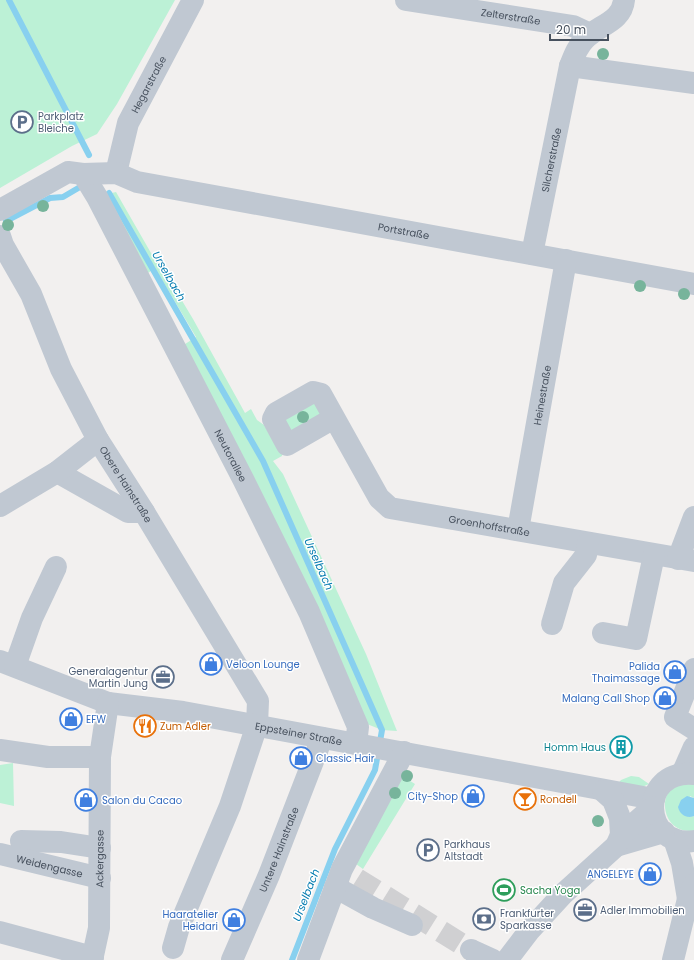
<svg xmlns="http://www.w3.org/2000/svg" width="694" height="960" font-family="Poppins,sans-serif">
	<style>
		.green { fill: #bcf1d6 }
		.water { fill: #88d0ef }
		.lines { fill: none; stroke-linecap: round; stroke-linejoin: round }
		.stream { stroke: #88d0ef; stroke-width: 6 }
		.minor-tunnel { stroke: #d0d0d2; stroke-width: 22; stroke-dasharray: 22 11; stroke-linecap: butt }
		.minor { stroke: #c0c8d2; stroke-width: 22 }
		.tree { fill: #77b49b }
		.labels { text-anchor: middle; stroke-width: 3; stroke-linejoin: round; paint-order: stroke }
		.street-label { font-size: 10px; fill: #47515e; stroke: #fff }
		.service-label { font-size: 10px; fill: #4e5e75; stroke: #fff; text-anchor: start }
		.shop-label { font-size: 10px; fill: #366cbe; stroke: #fff; text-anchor: end }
		.food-label { font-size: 10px; fill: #c56008; stroke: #fff; text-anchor: start }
		.culture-label { font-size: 10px; fill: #0d838f; stroke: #fff; text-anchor: end }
		.leisure-label { font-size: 10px; fill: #27864d; stroke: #fff; text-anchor: start }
		.water-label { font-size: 11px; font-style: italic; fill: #077db1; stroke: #fff }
	</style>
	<rect width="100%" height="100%" fill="#f2f0ef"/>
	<path class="green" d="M0 0H175L117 104 97 134 72 146 0 188Z
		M116 192 151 253 160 264 193 319 245 413 251 409 257 420 264 425 278 449 283 452 282 456 273 461 283 474 366 654 397 731 382 730 367 724 182 346 196 337 155 268 145 275 103 195Z
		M313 398 326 415 289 438 281 417Z
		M13 763 14 806 0 803V765Z
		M631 776 639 777 649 784 642 787 616 786 621 780Z
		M404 777 415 784 363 869 356 864 399 779Z
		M694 783V798L690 796 688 817 694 816V831C688 831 681 831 676 827 663 819 660 794 675 787 681 784 688 784 694 783Z"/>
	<path class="water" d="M687 796 694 798V816C687 819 680 815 678 807L681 800Z"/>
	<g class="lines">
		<path class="stream" d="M9 0 89 155
			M109 193 263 461 382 730 375 770 335 849 292 960
			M6 221 50 198 63 197 80 187"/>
		<path class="minor-tunnel" d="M357 879 471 950"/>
		<g class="minor">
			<path id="s1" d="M406 0 573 26 590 34"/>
			<path d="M570 66 694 83"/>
			<path id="s2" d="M116 173 128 123 193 0"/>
			<path id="s3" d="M83 174 97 197 243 479 309 612 358 727 356 744"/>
			<path id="s4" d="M0 210 68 172 83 174 116 173 137 182 694 284"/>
			<path id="s5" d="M0 236 3 245 31 294 61 369 98 440 144 512 258 701 257 725 230 806 179 927 173 948"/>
			<path id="s6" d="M532 254 570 66C574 56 577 47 585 39 598 25 622 22 624 0"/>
			<path id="s7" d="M334 418 287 445 273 419 276 413 313 392 321 394 379 498 390 508 694 561"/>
			<path d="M57 472 128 512H144"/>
			<path d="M0 506 57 472 98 440"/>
			<path id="s8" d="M518 530 566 260"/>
			<path d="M678 559 694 517"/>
			<path d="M552 624 564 583 586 555 588 543"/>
			<path d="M603 633 636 639 654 555"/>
			<path id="s9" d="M0 661 108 703 183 712 654 799"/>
			<path d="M15 666 32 618 56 567"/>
			<path d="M694 669 675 717 694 729"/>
			<path d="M0 750 48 757H100"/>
			<path d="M682 774 694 747"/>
			<path d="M694 774C637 769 642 849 694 841"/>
			<path d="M603 791 613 800 620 818 621 835"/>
			<path d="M674 839 682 863 688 899"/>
			<path d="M21 841 61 842 100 848"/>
			<path d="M616 846 664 832"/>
			<path id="s10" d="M0 854 100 878"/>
			<path d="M335 887 373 908 412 925"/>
			<path d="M0 932 93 957"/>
			<path d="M471 950 493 960"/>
			<path id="s11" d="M92 960 99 928 100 757 108 703"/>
			<path id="s12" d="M232 960 269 875 322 738"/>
			<path d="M308 960 342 869 404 752"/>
			<path d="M507 960 529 931 563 894 616 846 621 835 653 807"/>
			<path d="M673 960 688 899 694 884"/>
		</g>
	</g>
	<g class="tree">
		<circle cx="603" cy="54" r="6"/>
		<circle cx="43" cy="206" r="6"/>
		<circle cx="8" cy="225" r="6"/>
		<circle cx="640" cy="286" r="6"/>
		<circle cx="684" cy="294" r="6"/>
		<circle cx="303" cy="417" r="6"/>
		<circle cx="407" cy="776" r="6"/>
		<circle cx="395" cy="793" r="6"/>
		<circle cx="598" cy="821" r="6"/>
	</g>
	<defs>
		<g id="parking-ring" transform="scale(1.15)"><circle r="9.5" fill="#fff" stroke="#5c6f8a" stroke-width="1.5"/><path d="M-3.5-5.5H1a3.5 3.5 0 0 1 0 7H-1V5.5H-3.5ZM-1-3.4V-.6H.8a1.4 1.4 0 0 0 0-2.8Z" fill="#5c6f8a"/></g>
		<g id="shop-ring" transform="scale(1.15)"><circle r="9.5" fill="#fff" stroke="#3f7fe0" stroke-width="1.5"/><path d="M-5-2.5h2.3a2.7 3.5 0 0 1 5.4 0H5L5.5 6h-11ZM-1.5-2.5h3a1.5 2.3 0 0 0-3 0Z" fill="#3f7fe0"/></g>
		<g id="office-ring" transform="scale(1.15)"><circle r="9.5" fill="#fff" stroke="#5c6f8a" stroke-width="1.5"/><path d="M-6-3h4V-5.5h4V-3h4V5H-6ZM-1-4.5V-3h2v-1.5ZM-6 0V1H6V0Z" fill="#5c6f8a"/></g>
		<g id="restaurant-ring" transform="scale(1.15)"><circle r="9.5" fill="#fff" stroke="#e8710a" stroke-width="1.5"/><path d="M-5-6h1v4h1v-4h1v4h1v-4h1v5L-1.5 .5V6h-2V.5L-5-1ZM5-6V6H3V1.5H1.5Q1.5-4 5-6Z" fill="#e8710a"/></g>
		<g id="building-ring" transform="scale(1.15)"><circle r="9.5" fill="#fff" stroke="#0f9aa8" stroke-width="1.5"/><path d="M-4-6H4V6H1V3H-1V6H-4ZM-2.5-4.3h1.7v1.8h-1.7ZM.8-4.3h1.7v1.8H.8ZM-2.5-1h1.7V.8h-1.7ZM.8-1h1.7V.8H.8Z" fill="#0f9aa8"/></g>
		<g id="bar-ring" transform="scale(1.15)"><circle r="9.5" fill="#fff" stroke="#e8710a" stroke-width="1.5"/><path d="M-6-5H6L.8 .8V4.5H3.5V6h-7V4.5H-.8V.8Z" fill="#e8710a"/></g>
		<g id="stadium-ring" transform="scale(1.15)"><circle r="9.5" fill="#fff" stroke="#2e9e5b" stroke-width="1.5"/><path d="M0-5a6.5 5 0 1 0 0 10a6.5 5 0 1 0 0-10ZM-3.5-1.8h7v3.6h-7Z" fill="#2e9e5b"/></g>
		<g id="bank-ring" transform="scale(1.15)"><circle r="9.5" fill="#fff" stroke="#5c6f8a" stroke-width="1.5"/><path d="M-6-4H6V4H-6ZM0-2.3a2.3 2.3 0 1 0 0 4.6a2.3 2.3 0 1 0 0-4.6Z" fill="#5c6f8a"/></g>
	</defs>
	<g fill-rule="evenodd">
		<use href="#parking-ring" x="22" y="122"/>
		<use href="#shop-ring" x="211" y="664"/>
		<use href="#shop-ring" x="675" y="672"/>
		<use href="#office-ring" x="163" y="677"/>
		<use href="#shop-ring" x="665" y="698"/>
		<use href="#shop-ring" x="71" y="719"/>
		<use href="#restaurant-ring" x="145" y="726"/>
		<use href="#building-ring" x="621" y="747"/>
		<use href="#shop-ring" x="301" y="758"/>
		<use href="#shop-ring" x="473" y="796"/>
		<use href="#bar-ring" x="525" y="799"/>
		<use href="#shop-ring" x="86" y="800"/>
		<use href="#parking-ring" x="428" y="850"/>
		<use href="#shop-ring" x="650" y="874"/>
		<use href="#stadium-ring" x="504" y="890"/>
		<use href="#office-ring" x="585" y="910"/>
		<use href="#bank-ring" x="484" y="919"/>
		<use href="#shop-ring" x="234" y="920"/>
	</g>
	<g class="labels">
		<g class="street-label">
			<text dy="4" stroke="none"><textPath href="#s1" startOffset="106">Zelterstraße</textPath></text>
			<text dy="4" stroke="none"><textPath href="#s2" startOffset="95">Hegarstraße</textPath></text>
			<text dy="4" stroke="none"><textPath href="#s6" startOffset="96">Silcherstraße</textPath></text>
			<text dy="4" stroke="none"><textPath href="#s4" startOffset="420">Portstraße</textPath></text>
			<text dy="4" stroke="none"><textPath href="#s8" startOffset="137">Heinestraße</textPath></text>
			<text dy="4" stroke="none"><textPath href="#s3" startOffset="318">Neutorallee</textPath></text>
			<text dy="4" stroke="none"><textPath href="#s5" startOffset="279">Obere Hainstraße</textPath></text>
			<text dy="4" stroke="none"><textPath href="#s7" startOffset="376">Groenhoffstraße</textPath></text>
			<text dy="4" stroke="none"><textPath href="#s9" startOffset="309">Eppsteiner Straße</textPath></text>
			<text dy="4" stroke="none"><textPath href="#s12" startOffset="120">Untere Hainstraße</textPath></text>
			<text dy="4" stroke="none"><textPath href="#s11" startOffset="102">Ackergasse</textPath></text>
			<text dy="4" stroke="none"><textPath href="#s10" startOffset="51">Weidengasse</textPath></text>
		</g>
		<g class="service-label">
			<text x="38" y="120">Parkplatz<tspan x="38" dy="12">Bleiche</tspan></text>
			<text x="148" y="675" text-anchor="end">Generalagentur<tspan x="148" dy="12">Martin Jung</tspan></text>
			<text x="444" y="848">Parkhaus<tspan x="444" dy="12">Altstadt</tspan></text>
			<text x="600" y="914">Adler Immobilien</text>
			<text x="500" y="917">Frankfurter<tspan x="500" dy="12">Sparkasse</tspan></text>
		</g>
		<g class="shop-label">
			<text x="226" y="668" text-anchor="start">Veloon Lounge</text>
			<text x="660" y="670">Palida<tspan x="660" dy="12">Thaimassage</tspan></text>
			<text x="650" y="702">Malang Call Shop</text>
			<text x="86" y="723" text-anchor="start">EFW</text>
			<text x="316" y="762" text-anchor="start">Classic Hair</text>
			<text x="458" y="800">City-Shop</text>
			<text x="102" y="804" text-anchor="start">Salon du Cacao</text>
			<text x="634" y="878">ANGELEYE</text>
			<text x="218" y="918">Haaratelier<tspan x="218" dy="12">Heidari</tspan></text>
		</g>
		<g class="food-label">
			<text x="160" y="730">Zum Adler</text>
			<text x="540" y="803">Rondell</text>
		</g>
		<g class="culture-label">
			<text x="606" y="751">Homm Haus</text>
		</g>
		<g class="leisure-label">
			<text x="520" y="894">Sacha Yoga</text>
		</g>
		<g class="water-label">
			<text transform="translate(169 276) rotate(60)" y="4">Urselbach</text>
			<text transform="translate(319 564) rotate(66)" y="4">Urselbach</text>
			<text transform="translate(306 895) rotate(-69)" y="4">Urselbach</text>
		</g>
	</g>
	<path d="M550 34v6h58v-6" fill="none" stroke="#47515e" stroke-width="2"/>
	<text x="556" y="34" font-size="12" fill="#47515e" stroke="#ffffff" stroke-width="3" paint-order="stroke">20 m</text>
</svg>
